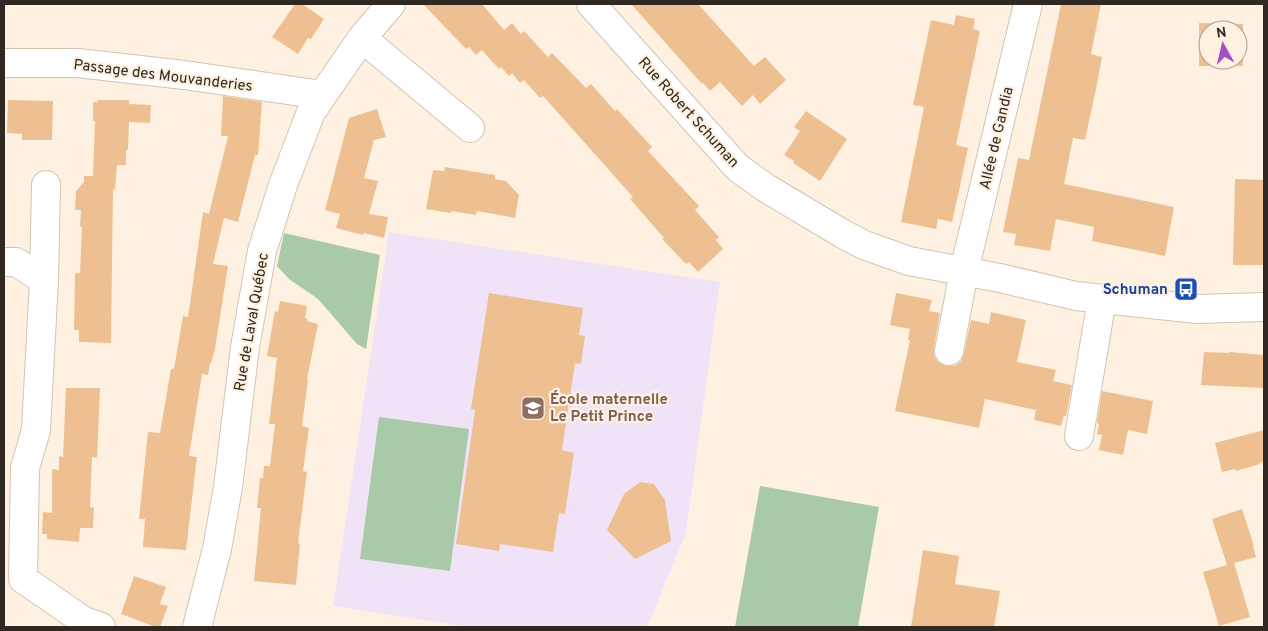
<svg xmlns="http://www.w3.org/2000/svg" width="1268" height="631" font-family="Overpass,sans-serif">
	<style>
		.education { fill: #f1e3f7 }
		.green { fill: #a9caa9 }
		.building { fill: #eebf91; fill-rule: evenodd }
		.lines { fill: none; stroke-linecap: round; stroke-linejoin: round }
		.minor-casing { stroke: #d3c4b1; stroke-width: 30 }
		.minor { stroke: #fff; stroke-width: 28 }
		.labels { text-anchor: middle; stroke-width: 4.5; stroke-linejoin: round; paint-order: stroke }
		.street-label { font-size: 15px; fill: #2f2922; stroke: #fef1e1 }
		.transit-label { font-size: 15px; font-weight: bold; fill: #164399; stroke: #fef1e1; text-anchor: end }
		.education-label { font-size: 15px; font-weight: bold; fill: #785e54; stroke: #fef1e1; text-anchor: start }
	</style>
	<rect width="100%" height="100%" fill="#fef1e1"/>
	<path class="education" d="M389 232 720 282 686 533 647 627H469L333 606Z"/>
	<path class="green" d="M284 233 380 255 366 349 357 344 318 299 289 279 277 266Z
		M379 417 469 429 450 571 360 559Z
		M760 486 879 507 858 627H735Z"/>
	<path class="building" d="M295 4H302L324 19 311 39 308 38 298 54 272 37Z
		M423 4H482L504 30 512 23 521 34 524 31 548 57 552 53 586 88 591 84 615 111 617 109 652 147 648 151 699 206 695 210 719 237 716 240 723 249 698 272 689 262 686 264 662 239 664 238 630 199 633 197 543 96 540 98 524 80 520 83 512 73 509 76 501 67 499 69 482 50 476 55 469 47 466 49Z
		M631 4H698L754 66 765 57 786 80 760 104 753 95 742 106 720 82 710 91 703 83 702 84Z
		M1061 4H1101L1091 54 1102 57 1096 89 1085 140 1073 138 1064 184 1174 207 1165 256 1092 241 1094 227 1056 219 1050 251 1014 245 1016 234 1003 232 1018 158 1029 160Z
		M956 15 975 19 973 29 980 31 956 145 968 148 957 200 952 222 938 219 936 229 901 222 924 107 913 105 931 20 954 25Z
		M1199 23 1243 24V66H1199ZM1208 30H1238V60H1208Z
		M223 96 262 102 258 155H255L238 222 224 218 213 264 228 266 215 349 211 363H210L208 375 202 374 189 456 197 457 186 550 143 547 145 519H139L148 432 160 433 171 369H174L183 316 188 317 203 212 209 214 228 136H221Z
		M8 100 53 101 52 140H22V134L7 133Z
		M97 100H129V104L151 105 150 123 129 122 128 150H126V165H117L115 190 113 189 111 343 79 342V330H74L75 273H80L82 227H80L81 210H75L76 191 84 182V176H93L95 121H93V102H98Z
		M377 109 386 137 374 140 364 178 378 181 369 214 388 217 384 238 364 233 363 235 336 228 340 214 325 210 349 118Z
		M806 111 847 139 820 181 793 163 794 161 784 155 800 131 794 127Z
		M445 167 495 175V179L506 181 519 195 515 218 477 211 476 215 451 211V213L426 209 433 170 444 171Z
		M1235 179 1264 180V265H1233Z
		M489 293 583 308 579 335 585 336 581 364 575 363 562 450 574 453 565 514 559 513 553 552 500 544 499 551 456 544 475 410 471 409Z
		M896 293 932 300 929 311 940 313 934 348V356L938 362 946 366H955L961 361 964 354 971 320 989 324 991 312 1026 320 1017 362 1056 370 1053 381 1072 385 1066 416H1064L1061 426 1034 420 1036 410 985 399 979 428 895 411 910 340H908L910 329 890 325Z
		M280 301 307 306 305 318H307V321L318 324 307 379 308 380 302 426 309 428 303 471 307 472 298 543 300 544 296 585 254 581 261 508H257L260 478H263L264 466H270L275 424H269L277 358 267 356 275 311 278 312Z
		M1204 352 1229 353V352L1263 355 1264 388 1201 385Z
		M66 388H100L97 458 92 457 90 507 94 508 93 528H80L79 542 47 539V534H42L43 512 52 513V469L59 470V456L63 457Z
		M1102 391 1153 401 1147 434 1128 430 1123 455 1099 450 1102 435 1097 434 1099 424 1097 423Z
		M1264 430V461L1259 463 1260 464 1236 471 1235 469 1222 472 1215 443Z
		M640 482 654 484 665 500 671 541 635 559 607 530 624 494Z
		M1242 509 1254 546H1253L1256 557 1234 563 1250 617 1219 626 1203 572 1227 565 1212 519Z
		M923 550 959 556 955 584 1000 591 994 627H911Z
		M134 576 166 587 160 604 168 606 160 627H156L121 614Z"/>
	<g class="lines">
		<g class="minor-casing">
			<path id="minor" d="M591 4 738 168 766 188 843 234 864 245 909 261 1000 278 1076 296 1197 309 1264 307
				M362 38 470 128
				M4 63H78L184 75 322 95
				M4 262H16L44 280 36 430 25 468 23 579 84 621 101 627
				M44 280 46 185
				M949 351 964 271 1028 4
				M1079 436 1102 299
				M197 627 217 549 228 487 245 347 262 251 283 185 311 112 362 38 391 4"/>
		</g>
		<use href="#minor" class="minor"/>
	</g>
	<defs>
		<g id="bus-square" transform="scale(1.25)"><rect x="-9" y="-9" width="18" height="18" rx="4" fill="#1a4fb4" stroke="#fef1e1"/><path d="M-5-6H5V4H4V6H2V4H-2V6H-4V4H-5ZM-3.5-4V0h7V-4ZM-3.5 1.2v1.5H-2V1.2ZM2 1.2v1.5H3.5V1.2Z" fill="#fff"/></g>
		<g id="school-square" transform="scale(1.25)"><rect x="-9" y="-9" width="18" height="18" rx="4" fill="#8d6e63" stroke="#fef1e1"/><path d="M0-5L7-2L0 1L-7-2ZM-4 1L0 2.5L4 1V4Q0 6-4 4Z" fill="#fff"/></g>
	</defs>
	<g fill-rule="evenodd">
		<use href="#bus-square" x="1186" y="289"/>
		<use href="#school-square" x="533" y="408"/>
	</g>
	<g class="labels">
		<g class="street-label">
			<text transform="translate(163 75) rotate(7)" y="5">Passage des Mouvanderies</text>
			<text transform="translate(689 112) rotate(48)" y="5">Rue Robert Schuman</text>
			<text transform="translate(996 138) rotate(-77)" y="5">Allée de Gandia</text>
			<text transform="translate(251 322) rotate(-80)" y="5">Rue de Laval Québec</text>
		</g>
		<g class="transit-label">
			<text x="1168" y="294">Schuman</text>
		</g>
		<g class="education-label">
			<text x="550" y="404">École maternelle<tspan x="550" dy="17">Le Petit Prince</tspan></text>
		</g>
	</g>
	<rect width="1268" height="631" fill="none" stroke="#2f2922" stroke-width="10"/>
	<g transform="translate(1223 45) rotate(352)"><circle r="24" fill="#fef1e1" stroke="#aba195"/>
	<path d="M0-4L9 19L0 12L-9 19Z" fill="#a251c1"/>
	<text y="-8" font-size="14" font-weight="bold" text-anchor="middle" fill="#2f2922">N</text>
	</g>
</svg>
